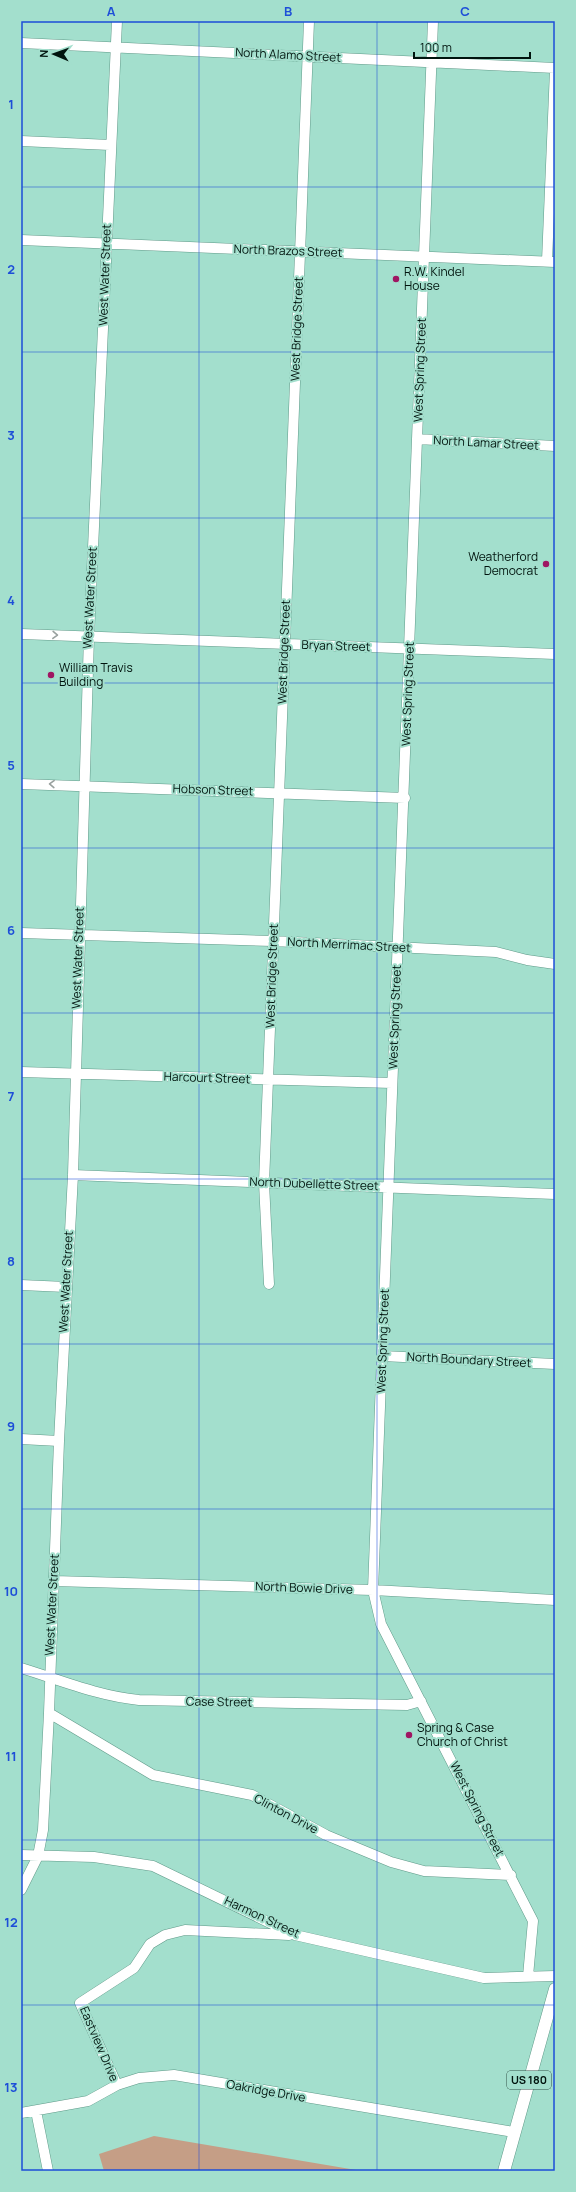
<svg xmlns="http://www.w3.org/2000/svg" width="576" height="2192" font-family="Manrope,sans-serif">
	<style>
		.green { fill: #c59e86 }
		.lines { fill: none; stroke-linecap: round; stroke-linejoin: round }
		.minor-casing { stroke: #609a89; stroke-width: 11 }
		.major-casing { stroke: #609a89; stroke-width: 13 }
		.minor { stroke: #fff; stroke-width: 10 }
		.major { stroke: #fff; stroke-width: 12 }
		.oneway { stroke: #99a19f }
		.grid { fill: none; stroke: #1d4ed8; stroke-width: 1; stroke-opacity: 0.55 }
		.poi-dot { fill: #9f1562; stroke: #a3dfcd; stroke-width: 1.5 }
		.labels { text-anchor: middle; stroke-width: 4; stroke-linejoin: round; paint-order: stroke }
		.shield { fill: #a3dfcd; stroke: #315147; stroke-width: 1 }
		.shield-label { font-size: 11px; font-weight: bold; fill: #00140e }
		.street-label { font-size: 12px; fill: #00140e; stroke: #a3dfcd }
		.poi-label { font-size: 12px; fill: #00140e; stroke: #a3dfcd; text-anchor: start }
		.neatline { fill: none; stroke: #1d4ed8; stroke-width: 1.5 }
		.grid-label { font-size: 13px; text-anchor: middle; font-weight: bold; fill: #1d4ed8 }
	</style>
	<rect width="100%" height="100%" fill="#a3dfcd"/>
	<path class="green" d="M154 2136 362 2171H104L99 2154Z"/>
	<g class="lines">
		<g class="minor-casing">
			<path id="minor" d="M433 21 373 1590 381 1624 533 1921 528 1976
				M21 43 555 68
				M21 141 110 145
				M21 240 555 262
				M547 261 555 70
				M417 439 555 446
				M21 634 555 654
				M21 784 405 798
				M21 933 273 941 496 952 527 960 555 964
				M21 1072 392 1083
				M73 1175 555 1194
				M269 1284 264 1183 309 21
				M21 1285 66 1287
				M382 1356 555 1364
				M21 1439 59 1441
				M54 1581 373 1590 555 1600
				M21 1668C60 1680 98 1696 139 1700L407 1705 421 1701
				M49 1713 153 1775 252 1795 326 1835 391 1862 424 1871 511 1875
				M21 1855 94 1857 153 1866 295 1935 484 1978 555 1976
				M21 1890 38 1856 43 1830 49 1713 59 1441 73 1175 89 636 117 21
				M117 2085 80 2003 134 1968 150 1944 165 1935 185 1930 289 1935
				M36 2111 48 2171
				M21 2113 88 2101 117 2085 139 2078 174 2075 514 2132"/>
		</g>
		<g class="major-casing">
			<path id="major" d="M504 2171 555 1989"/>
		</g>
		<use href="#minor" class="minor"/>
		<use href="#major" class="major"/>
	</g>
	<defs><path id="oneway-chevron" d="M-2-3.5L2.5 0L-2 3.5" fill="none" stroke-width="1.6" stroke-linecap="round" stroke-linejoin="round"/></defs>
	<g class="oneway">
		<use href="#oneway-chevron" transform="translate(55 635) rotate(2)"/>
		<use href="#oneway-chevron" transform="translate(52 784) rotate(-178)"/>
	</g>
	<path class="grid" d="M199 21V2171M377 21V2171M21 187H555M21 352H555M21 518H555M21 683H555M21 848H555M21 1013H555M21 1179H555M21 1344H555M21 1509H555M21 1674H555M21 1840H555M21 2005H555"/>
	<g class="poi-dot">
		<circle cx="396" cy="279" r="4"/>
		<circle cx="546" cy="564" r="4"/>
		<circle cx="51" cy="675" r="4"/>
		<circle cx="409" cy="1735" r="4"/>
	</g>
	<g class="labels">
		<rect class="shield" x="507" y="2071" width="44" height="18" rx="3"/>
		<g class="shield-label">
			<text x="529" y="2084">US 180</text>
		</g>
		<g class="street-label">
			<text transform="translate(288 55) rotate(3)" y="4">North Alamo Street</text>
			<text transform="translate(288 251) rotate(2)" y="4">North Brazos Street</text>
			<text transform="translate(105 275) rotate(-88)" y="4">West Water Street</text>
			<text transform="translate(297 329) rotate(-88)" y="4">West Bridge Street</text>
			<text transform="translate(420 370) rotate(-88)" y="4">West Spring Street</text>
			<text transform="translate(486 443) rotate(3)" y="4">North Lamar Street</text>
			<text transform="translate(90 598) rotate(-87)" y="4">West Water Street</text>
			<text transform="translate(336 646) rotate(2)" y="4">Bryan Street</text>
			<text transform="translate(284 652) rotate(-88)" y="4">West Bridge Street</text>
			<text transform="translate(408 694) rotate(-88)" y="4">West Spring Street</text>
			<text transform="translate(213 790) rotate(2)" y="4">Hobson Street</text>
			<text transform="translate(349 945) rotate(3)" y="4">North Merrimac Street</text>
			<text transform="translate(78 958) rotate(-88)" y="4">West Water Street</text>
			<text transform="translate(272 976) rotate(-88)" y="4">West Bridge Street</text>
			<text transform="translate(395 1017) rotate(-88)" y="4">West Spring Street</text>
			<text transform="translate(207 1078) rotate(2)" y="4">Harcourt Street</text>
			<text transform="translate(314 1184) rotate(2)" y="4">North Dubellette Street</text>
			<text transform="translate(66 1282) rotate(-87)" y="4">West Water Street</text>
			<text transform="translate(383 1341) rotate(-88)" y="4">West Spring Street</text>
			<text transform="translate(469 1360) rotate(3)" y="4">North Boundary Street</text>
			<text transform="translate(304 1588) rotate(2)" y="4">North Bowie Drive</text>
			<text transform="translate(52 1605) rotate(-87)" y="4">West Water Street</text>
			<text transform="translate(219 1702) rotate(1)" y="4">Case Street</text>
			<text transform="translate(477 1809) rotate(63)" y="4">West Spring Street</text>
			<text transform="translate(286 1814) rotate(28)" y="4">Clinton Drive</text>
			<text transform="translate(262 1917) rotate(25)" y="4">Harmon Street</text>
			<text transform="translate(99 2044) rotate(67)" y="4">Eastview Drive</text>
			<text transform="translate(266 2091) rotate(10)" y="4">Oakridge Drive</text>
		</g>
		<g class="poi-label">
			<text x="404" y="276">R.W. Kindel<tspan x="404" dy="14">House</tspan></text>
			<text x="538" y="561" text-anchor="end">Weatherford<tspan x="538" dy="14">Democrat</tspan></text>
			<text x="59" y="672">William Travis<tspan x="59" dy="14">Building</tspan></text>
			<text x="417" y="1732">Spring &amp; Case<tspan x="417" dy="14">Church of Christ</tspan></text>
		</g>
	</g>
	<rect width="576" height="2192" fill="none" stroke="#a3dfcd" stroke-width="44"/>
	<g transform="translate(54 54) rotate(272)" stroke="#a3dfcd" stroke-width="3" paint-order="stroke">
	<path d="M0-3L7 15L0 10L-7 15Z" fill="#00140e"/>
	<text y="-6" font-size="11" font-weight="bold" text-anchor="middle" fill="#00140e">N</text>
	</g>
	<path d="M414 52v6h116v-6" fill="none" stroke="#00140e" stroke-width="2"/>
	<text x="420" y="52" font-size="12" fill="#00140e" stroke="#a3dfcd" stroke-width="3" paint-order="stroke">100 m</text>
	<rect x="22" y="22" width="532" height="2148" class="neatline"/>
	<g class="grid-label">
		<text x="111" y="16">A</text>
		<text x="288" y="16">B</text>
		<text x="465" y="16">C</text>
		<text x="11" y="109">1</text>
		<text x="11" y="274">2</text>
		<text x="11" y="440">3</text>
		<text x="11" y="605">4</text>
		<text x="11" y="770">5</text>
		<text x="11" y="935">6</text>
		<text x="11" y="1101">7</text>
		<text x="11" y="1266">8</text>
		<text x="11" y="1431">9</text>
		<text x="11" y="1596">10</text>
		<text x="11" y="1761">11</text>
		<text x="11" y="1927">12</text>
		<text x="11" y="2092">13</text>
	</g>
</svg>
